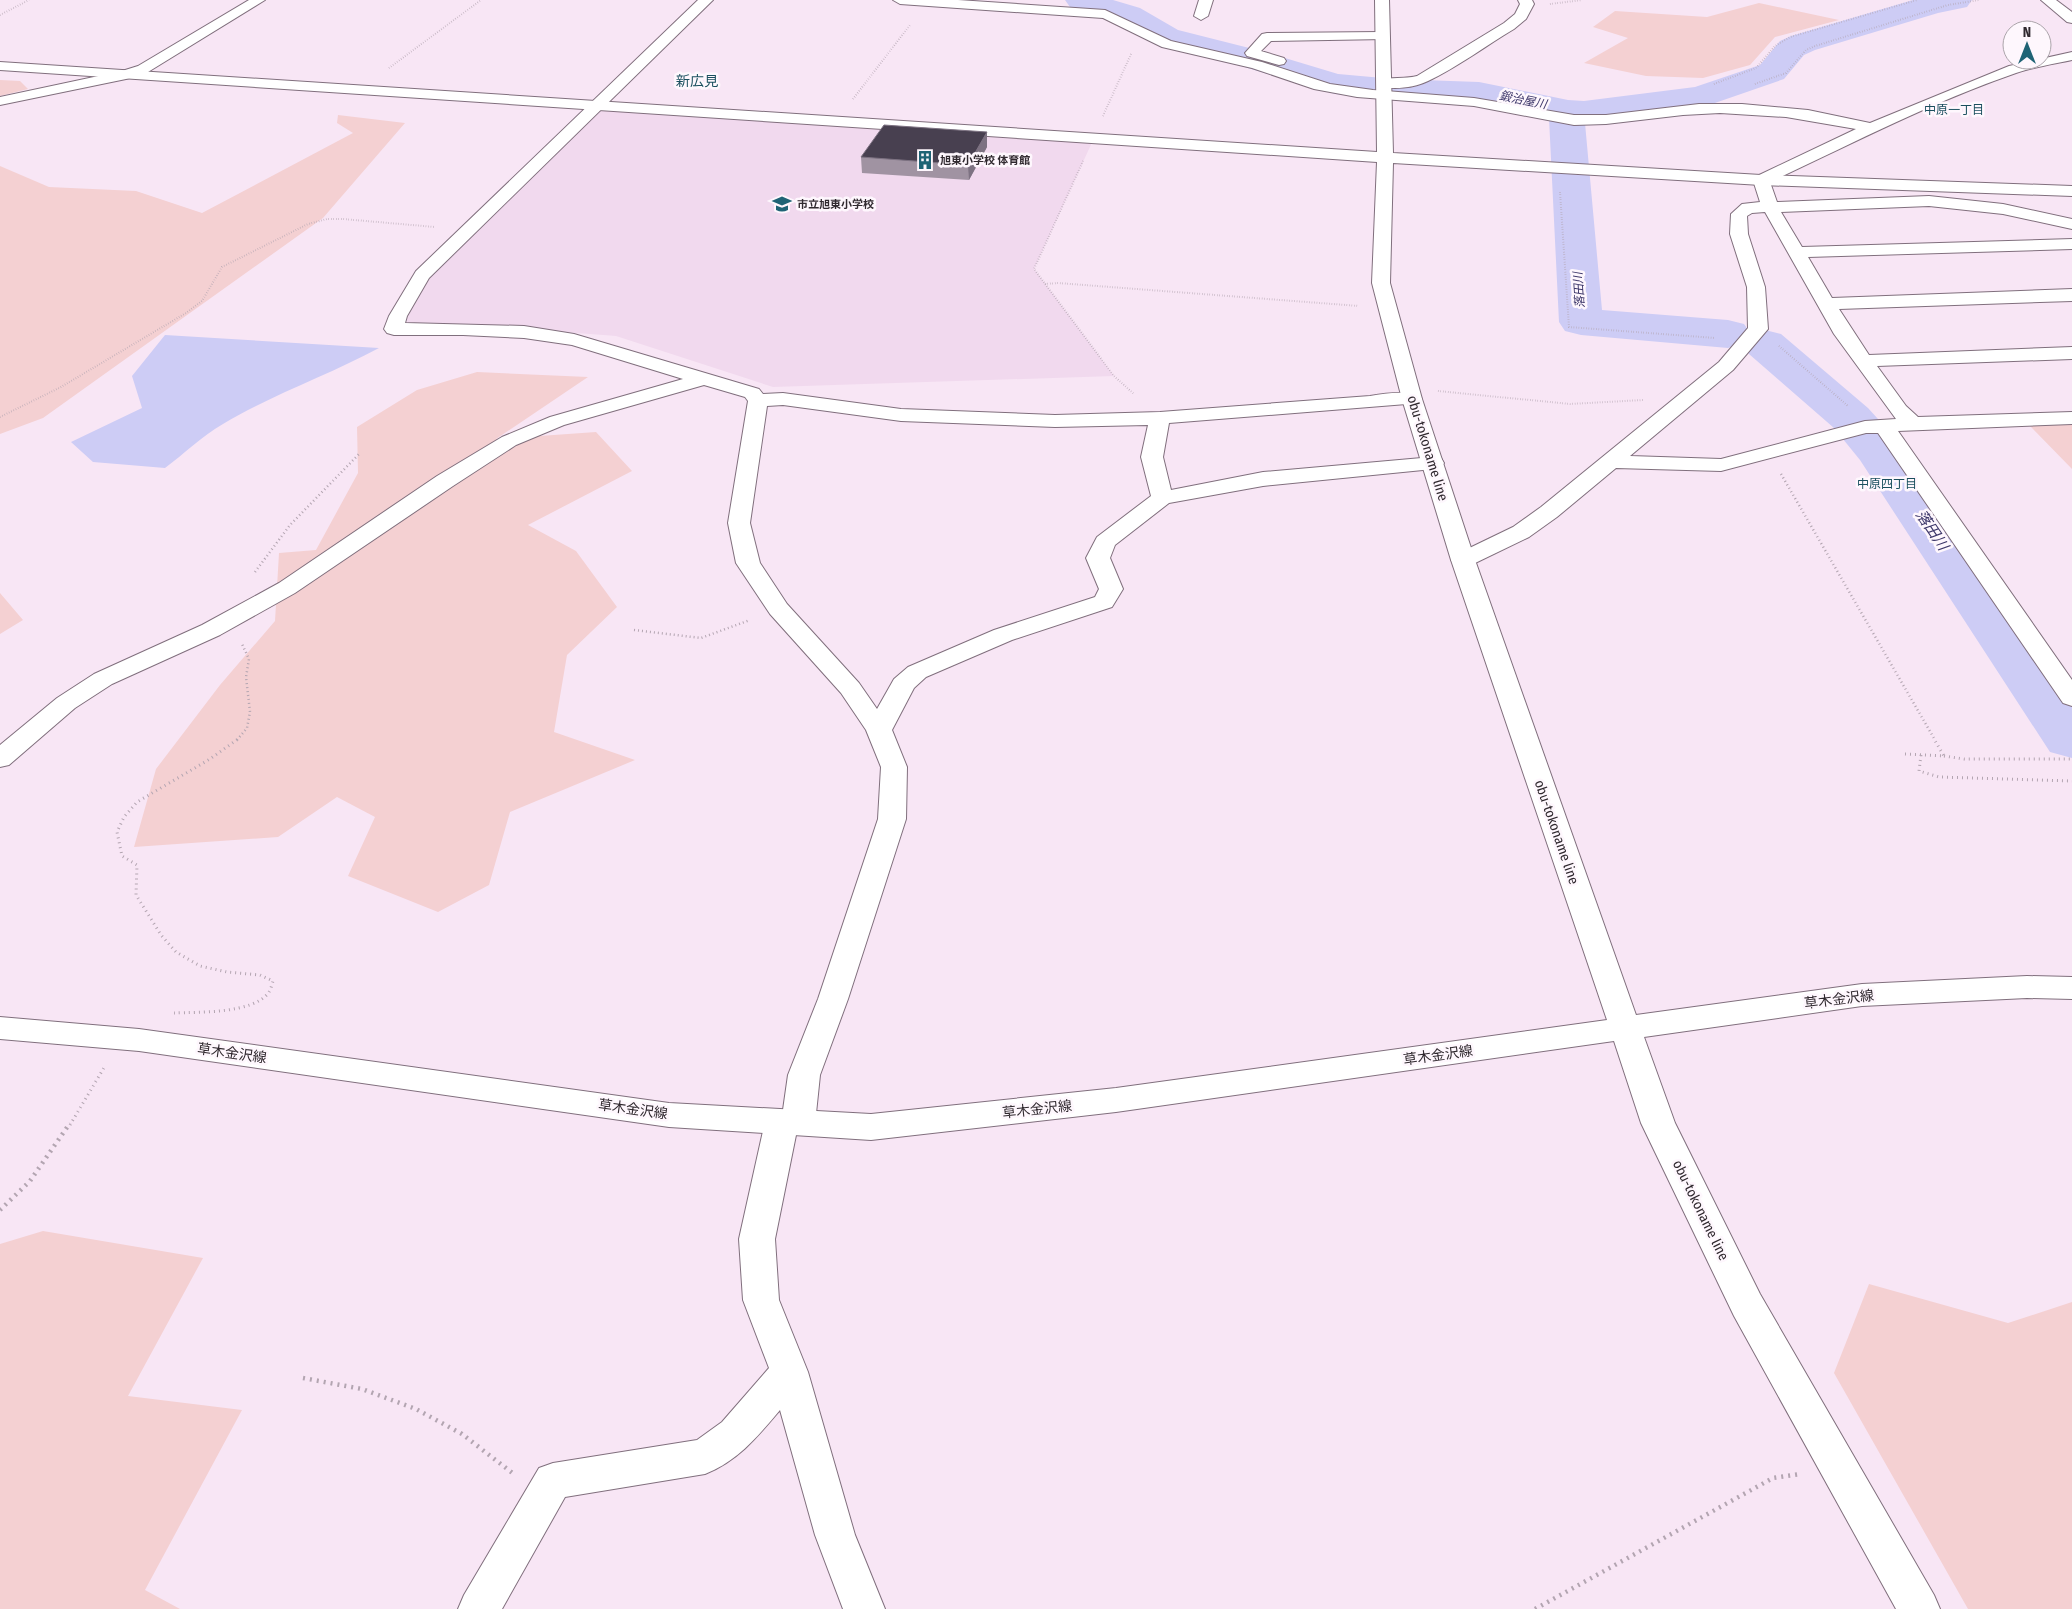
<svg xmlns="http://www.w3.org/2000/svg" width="2072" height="1609" font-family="'Fira Sans Condensed','Noto Sans JP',sans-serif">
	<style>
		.built { fill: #f1d9ee }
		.green { fill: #f4d0d2 }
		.water { fill: #cdccf5 }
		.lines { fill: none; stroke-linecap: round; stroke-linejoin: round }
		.river { fill: #cdccf5; fill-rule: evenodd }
		.street-casing { stroke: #806f7d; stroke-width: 2 }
		.secondary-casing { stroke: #806f7d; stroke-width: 2 }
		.path-far3 { stroke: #b3a5b1; stroke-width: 2; stroke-dasharray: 0.5 2; stroke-linecap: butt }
		.path-far2 { stroke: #b3a5b1; stroke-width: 2.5; stroke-dasharray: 1 3; stroke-linecap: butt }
		.path-far1 { stroke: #b3a5b1; stroke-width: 3; stroke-dasharray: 1 4; stroke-linecap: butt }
		.path { stroke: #b3a5b1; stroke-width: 4.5; stroke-dasharray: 2 5; stroke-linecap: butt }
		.street { fill: #fff; fill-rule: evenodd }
		.secondary { fill: #fff; fill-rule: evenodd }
		.wall { fill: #a093a2 }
		.shaded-wall { fill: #7d7282 }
		.building { fill: #484050; stroke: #7d7282 }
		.labels { text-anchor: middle; stroke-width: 5; stroke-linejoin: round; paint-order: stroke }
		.far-poi-label { font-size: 11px; font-weight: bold; fill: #30292f; stroke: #fef7fd; text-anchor: start }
		.far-water-label { font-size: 12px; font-style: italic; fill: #3c3669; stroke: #fef7fd }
		.far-neighbourhood-label { font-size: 12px; fill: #1a4f5e; stroke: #fef7fd }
		.far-quarter-label { font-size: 14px; fill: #1a4f5e; stroke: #fef7fd }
		.street-label { font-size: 14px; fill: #30292f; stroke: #fef7fd }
		.water-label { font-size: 15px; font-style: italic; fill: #3c3669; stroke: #fef7fd }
	</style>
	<rect width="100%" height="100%" fill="#f8e6f5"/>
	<path class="built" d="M596 105 1094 138 1034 269 1114 376 773 387 616 336 473 325H410L406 320 429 276Z"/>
	<path class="green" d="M1759 3 1839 20 1775 37 1750 65 1703 78 1646 76 1584 63 1628 38 1593 27 1615 11 1707 17Z
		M0 80 20 81 28 89 0 96Z
		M338 115 405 123 323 218 43 418 0 434V166L49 187 136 191 202 213 353 133 337 123Z
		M477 372 588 377 496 439 596 432 632 471 528 525 576 551 617 607 567 655 554 732 635 760 510 812 489 885 438 912 348 876 375 817 337 797 278 837 134 847 156 769 220 685 275 621 279 553 316 550 358 473 357 427 417 390Z
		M2072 424V469L2030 426Z
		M0 593 23 620 0 634Z
		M43 1231 203 1258 128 1396 242 1410 145 1590 180 1609H0V1244Z
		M1869 1284 2008 1323 2072 1302V1609H1968L1834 1373Z"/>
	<path class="water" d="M165 335 379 348C329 375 271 395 223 424 202 436 184 454 165 468L93 462 71 442 142 408 132 376Z"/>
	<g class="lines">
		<path class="river" d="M1065 0H1113L1140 8 1178 30 1265 52 1338 74 1394 79 1479 82 1568 100 1584 101 1695 87 1760 65 1780 41 1791 36 1913 0H1972L1967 7 1938 13 1815 50 1804 55 1784 79 1712 104 1585 123 1602 310 1728 320 1744 324 1751 334 1765 330 1781 334 1868 408 1898 441 2072 694V758L2050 752 1860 460 1834 428 1749 354 1742 344 1728 348 1581 335 1565 331 1559 322 1549 118 1479 102 1394 99 1335 94 1241 66 1154 44 1118 22 1070 7Z"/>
		<g class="street-casing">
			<path id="street" d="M249 0H265L148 72 126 79 0 105V97L122 71 138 66Z
				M698 0H713L429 278 407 316 405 323 524 326 574 334 759 389 763 394 783 393 901 409 1055 415 1160 412 1370 396C1386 393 1403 391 1419 395L1422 399 1419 403 1169 423 1163 457 1171 490 1263 472 1433 457 1441 458 1444 463 1441 468 1433 469 1263 486 1169 503 1115 545 1110 558 1123 589 1112 607 1012 640 926 677 914 688 892 730 907 767 906 819 848 999 820 1075 815 1123 810 1132 796 1135 775 1239 779 1300 808 1372 855 1535 885 1609H843L815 1535 780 1410C758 1436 738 1461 705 1474L565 1497 502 1609H458L464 1595 539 1468 553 1463 697 1440 722 1422 769 1368 743 1300 739 1239 765 1122 770 1113 783 1110 788 1075 818 999 878 819 881 767 866 730 841 693 770 614 736 563 728 523 748 401 745 397 704 385 564 425 516 445 453 486 295 593 220 635 112 684 75 708 9 765 0 767V745L57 698 94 674 202 625 279 583 437 476 502 437 550 417 683 379 572 345 524 338 463 335H394L387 333 384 329 389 316 416 271ZM783 405 901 421 1055 427 1148 425 1141 457 1151 496 1097 537 1086 558 1099 589 1095 597 994 630 908 667 894 679 877 709 859 683 787 604 760 563 750 523 767 406Z
				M893 0H958L1105 10 1171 41 1262 62 1330 84 1373 90 1474 98 1574 115H1606L1699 104H1742L1808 110 1870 123 2009 66 2072 52V60C2054 64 2034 67 2016 73 1932 102 1851 144 1770 182L1777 202 1929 196 2003 204 2072 219V229L2003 214 1929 206 1781 212 1802 247 2072 239V249L1808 257 1832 298 2072 289V301L1839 309 1869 355 2072 347V359L1877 366 1906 406 1918 417 2072 412V424L1898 431 2072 680V706L2063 703 1878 433H1866L1721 471 1616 468 1557 517 1529 537 1471 565 1463 567 1455 565 1451 560 1455 555 1513 527 1541 507 1719 362 1748 328 1747 287 1730 234 1731 214 1742 204 1760 202 1753 180 1755 177 1856 129 1786 117 1720 113 1683 115 1606 124 1574 125 1474 106 1357 97 1314 89 1252 68 1162 47 1103 18 900 4ZM1765 212 1834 334 1896 419 1865 421 1721 459 1630 456 1733 370 1768 329 1765 287 1748 234 1747 216 1752 213Z
				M1199 0H1213L1208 16 1201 20 1194 16Z
				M1518 0H1532L1534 4 1526 19 1514 29C1487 45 1456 68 1428 81 1414 88 1393 90 1379 86L1377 83 1379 80C1391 77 1404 79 1417 76L1504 23 1515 14 1520 4Z
				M2041 0H2056L2072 12V23L2067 22Z
				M1381 32 1386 33 1388 36 1386 39 1271 41 1261 51 1284 58 1286 61 1284 64 1279 65 1247 56 1245 53 1262 34 1267 33Z"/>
		</g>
		<g class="secondary-casing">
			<path id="secondary" d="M1375 0H1389L1393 153 1761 175 2072 186V196L1761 185 1393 163 1390 283 1422 399 1475 560 1636 1015 1862 984 2027 976 2072 977V999L2027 998 1862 1006 1644 1037 1675 1123 1760 1294 1934 1595 1940 1609H1896L1734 1316 1641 1123 1614 1041 1116 1112 871 1140 669 1127 139 1051 0 1039V1017L139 1029 669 1103 871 1114 1116 1088 1607 1020 1451 560 1402 399 1372 283 1377 162 0 70V62L1377 152Z"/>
		</g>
		<path class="path-far3" d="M1550 4 1582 0
			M0 15 29 0
			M389 68 481 0
			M1714 84 1756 68 1775 46 1790 37 1917 0
			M1755 84 1786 73 1806 50 1815 46 1948 5 1979 0
			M853 99 910 25
			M1103 116 1131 54
			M1083 161 1034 269 1114 376 1134 394
			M1560 192 1569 327 1715 338
			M1045 284 1058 283 1359 306
			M1779 346 1848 406
			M1438 391 1570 404 1643 400
			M0 417 61 387 186 313 202 301 222 267 308 224 327 219H343L435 227"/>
		<path class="path-far2" d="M1781 474 1935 740
			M255 572 290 525 360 453
			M634 630 701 638 750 620
			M237 740 247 728 250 712 246 677 249 659 242 644"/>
		<path class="path-far1" d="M1905 754 1944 756 1934 739
			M1921 755 1919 771 1939 777 2072 781
			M1944 756 1964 759H2072
			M174 1013C198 1012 254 1014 269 992 271 989 272 984 273 981L260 975 227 972 200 966 176 952 161 935 136 895 137 865 122 856 117 832 124 817 137 802 210 759 238 739
			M70 1125 105 1066"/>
		<path class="path" d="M0 1210 30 1181 70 1123
			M303 1378 362 1389 416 1409 462 1434 515 1475
			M1535 1609 1773 1478 1800 1474"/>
		<use href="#street" class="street"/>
		<use href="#secondary" class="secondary"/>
	</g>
	<path class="wall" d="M987 132V147L969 180 862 173 861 157Z"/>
	<path class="shaded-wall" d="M987 132V147L969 180 968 165Z"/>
	<path class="building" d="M884 125 987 132 968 165 861 157Z"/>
	<defs>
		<g id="building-bare" transform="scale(1.5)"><path d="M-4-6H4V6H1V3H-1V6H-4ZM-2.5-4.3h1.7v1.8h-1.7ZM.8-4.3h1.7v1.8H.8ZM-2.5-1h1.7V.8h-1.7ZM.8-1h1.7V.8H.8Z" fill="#1f6375" stroke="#fef7fd" stroke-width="2.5" paint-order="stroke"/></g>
		<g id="school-bare" transform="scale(1.5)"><path d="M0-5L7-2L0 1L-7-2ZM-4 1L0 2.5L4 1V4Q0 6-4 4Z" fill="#1f6375" stroke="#fef7fd" stroke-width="2.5" paint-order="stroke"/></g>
	</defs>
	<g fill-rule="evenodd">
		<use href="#building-bare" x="925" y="160"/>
		<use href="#school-bare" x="782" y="204"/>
	</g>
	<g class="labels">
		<g class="far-poi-label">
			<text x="940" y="164">旭東小学校 体育館</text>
			<text x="797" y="208">市立旭東小学校</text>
		</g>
		<g class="far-water-label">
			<text transform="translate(1523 100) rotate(11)" y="4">鍛治屋川</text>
			<text transform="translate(1579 290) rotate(-94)" y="4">落田川</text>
		</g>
		<g class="far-neighbourhood-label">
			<text x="1954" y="114">中原一丁目</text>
			<text x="1887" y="488">中原四丁目</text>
		</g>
		<g class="far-quarter-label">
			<text x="697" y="86">新広見</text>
		</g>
		<g class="street-label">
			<text transform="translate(1428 448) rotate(73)" y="5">obu-tokoname line</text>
			<text transform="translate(1557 832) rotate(71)" y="5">obu-tokoname line</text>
			<text transform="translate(1839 999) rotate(-7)" y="5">草木金沢線</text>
			<text transform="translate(232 1053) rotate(8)" y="5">草木金沢線</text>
			<text transform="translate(1438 1055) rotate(-8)" y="5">草木金沢線</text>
			<text transform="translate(633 1109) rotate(8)" y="5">草木金沢線</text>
			<text transform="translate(1037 1109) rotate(-6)" y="5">草木金沢線</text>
			<text transform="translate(1701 1210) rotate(64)" y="5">obu-tokoname line</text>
		</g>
		<g class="water-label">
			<text transform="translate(1932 530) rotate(56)" y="5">落田川</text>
		</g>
	</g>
	<g transform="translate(2027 45)"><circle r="24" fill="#fef7fd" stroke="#aca5ab"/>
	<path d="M0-4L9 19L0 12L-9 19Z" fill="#1f6375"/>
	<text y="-8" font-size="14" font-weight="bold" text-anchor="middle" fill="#30292f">N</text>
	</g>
</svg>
